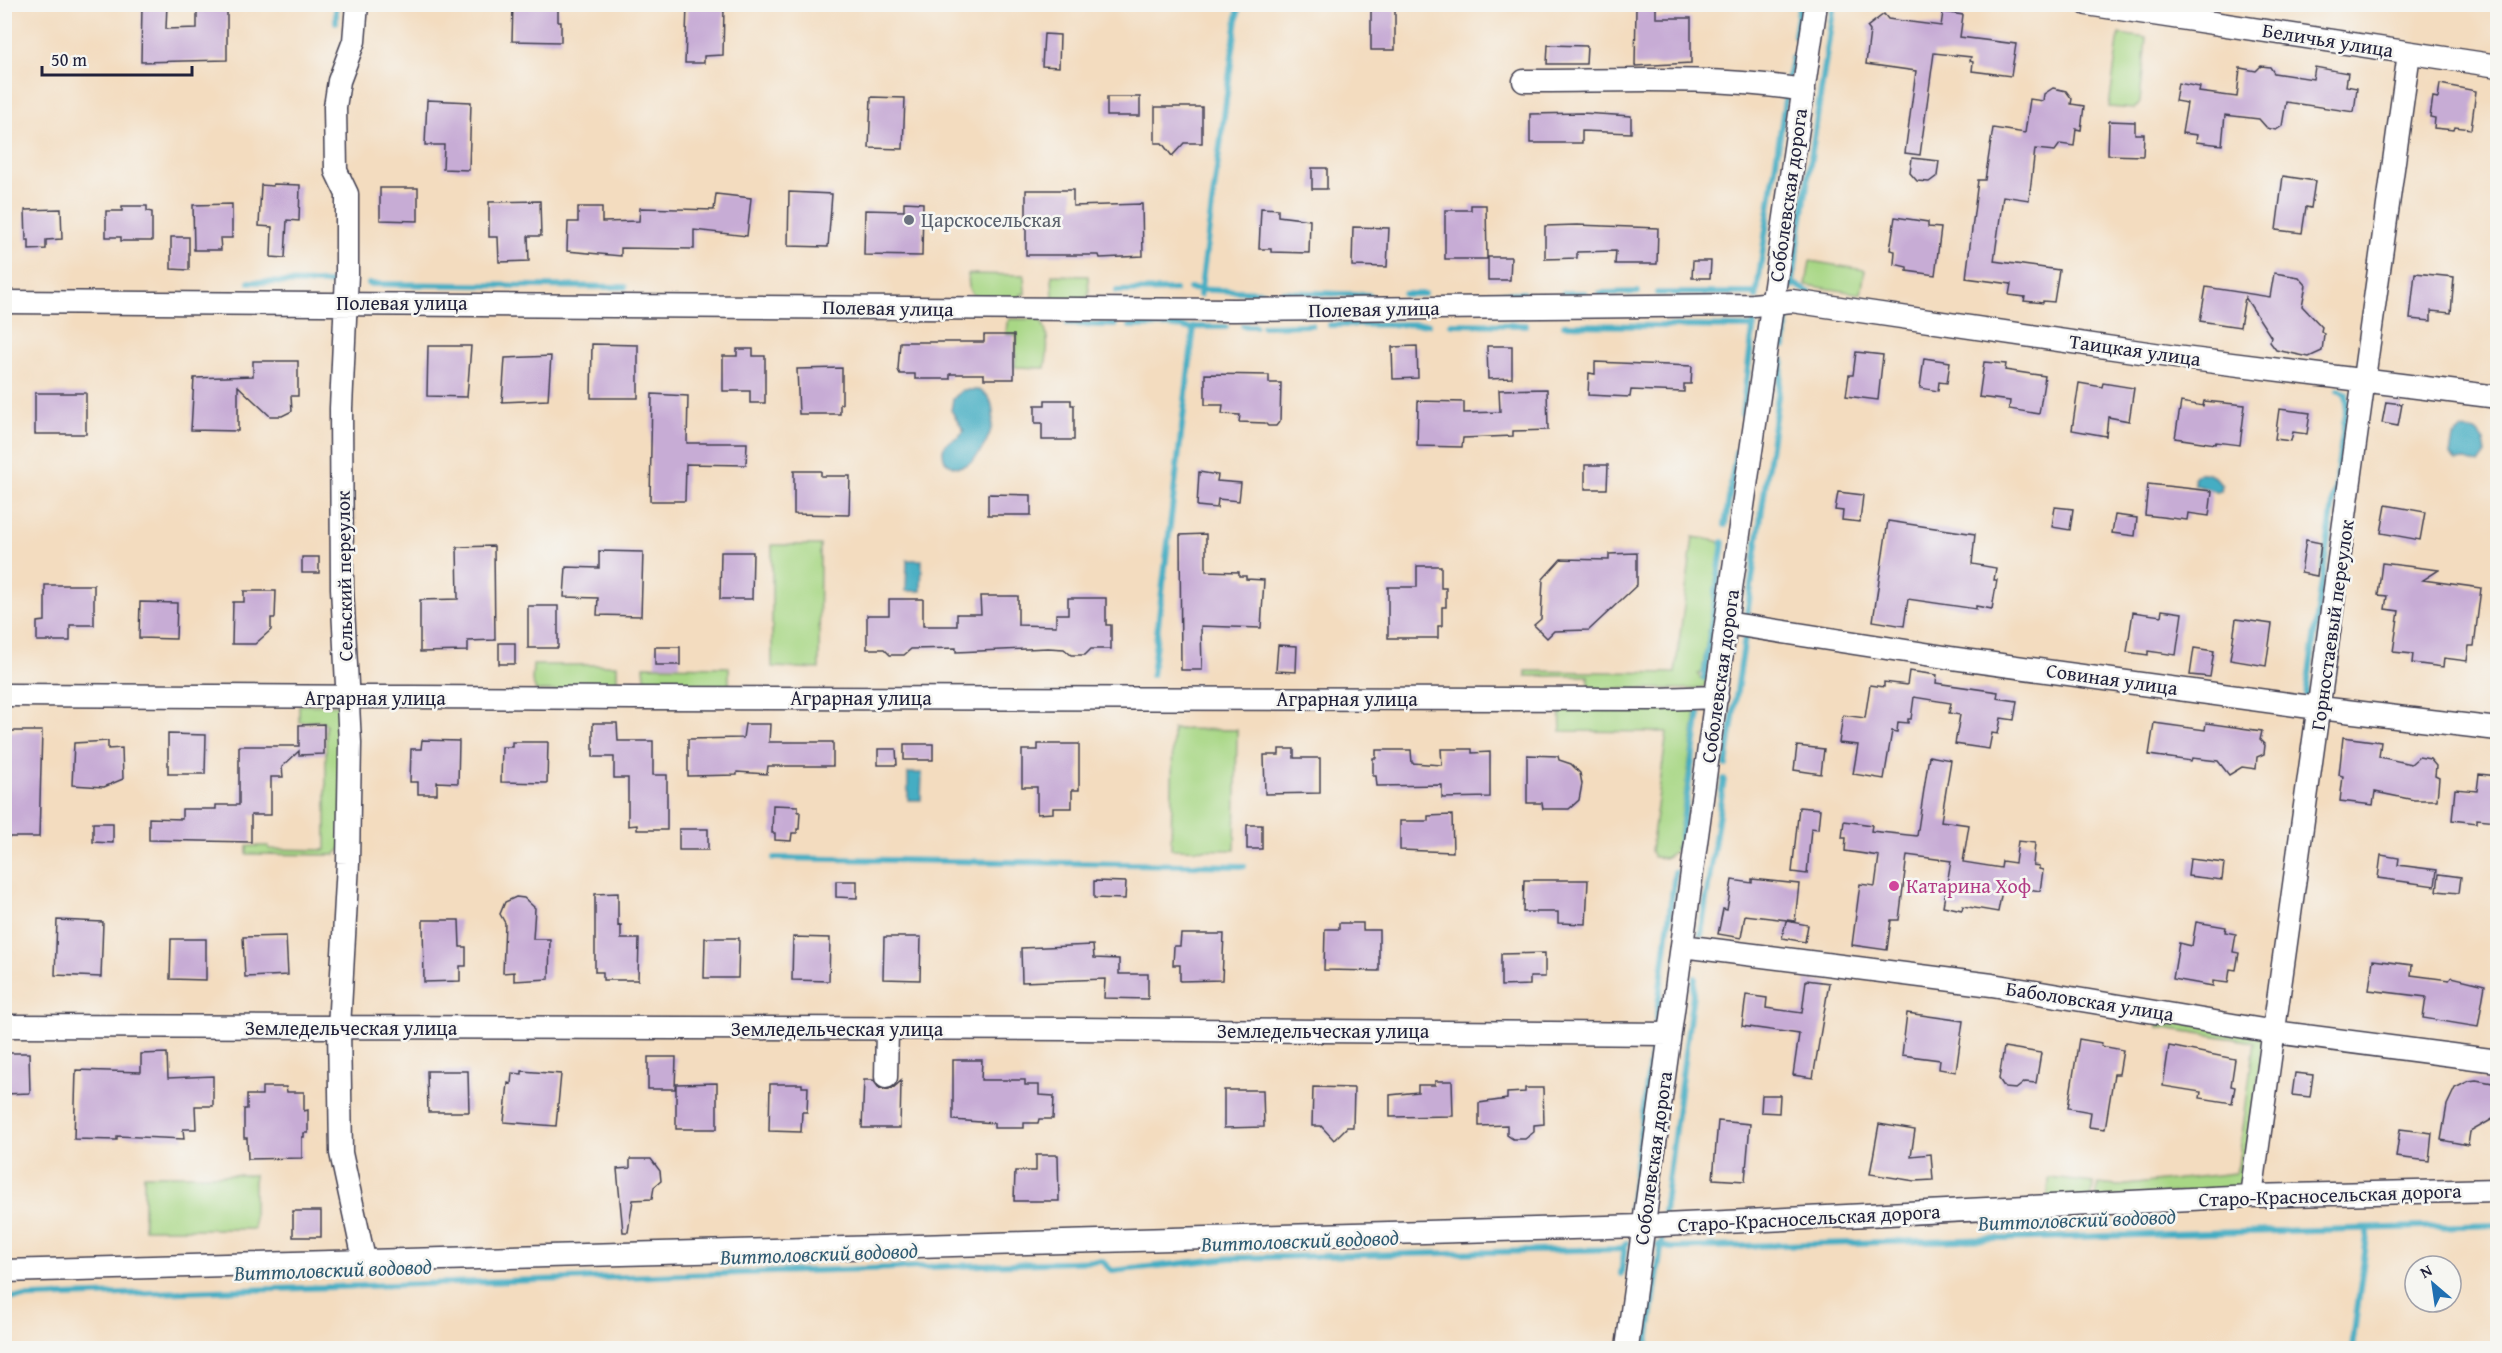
<svg xmlns="http://www.w3.org/2000/svg" width="2502" height="1353" font-family="'Gentium Book Plus',serif">
	<style>
		.grass { fill: #a8d785; stroke: #657c60; stroke-width: 1.5 }
		.water { fill: #44adc3; stroke: #33687f; stroke-width: 1.5 }
		.lines { fill: none; stroke-linecap: round; stroke-linejoin: round }
		.stream { stroke: #44adc3; stroke-width: 6 }
		.building { fill: #c7acd5 }
		.minor-casing { stroke: #413e4f; stroke-width: 25 }
		.minor { stroke: #fff; stroke-width: 22 }
		.worship-dot { fill: #6b7280; stroke: #f6f6f2; stroke-width: 2 }
		.hotel-dot { fill: #d1479c; stroke: #f6f6f2; stroke-width: 2 }
		.labels { text-anchor: middle; stroke-width: 5; stroke-linejoin: round; paint-order: stroke }
		.street-label { font-size: 20px; fill: #22223b; stroke: #f6f6f2 }
		.worship-label { font-size: 20px; fill: #5b616d; stroke: #f6f6f2; text-anchor: start }
		.hotel-label { font-size: 20px; fill: #b23c85; stroke: #f6f6f2; text-anchor: start }
		.water-label { font-size: 21px; font-style: italic; fill: #305a71; stroke: #f6f6f2 }
	</style>
	<rect width="100%" height="100%" fill="#f6f6f2"/>
	<filter id="ink" filterUnits="userSpaceOnUse"><feTurbulence type="fractalNoise" baseFrequency=".0167" numOctaves="2"/><feDisplacementMap in="SourceGraphic" scale="12" xChannelSelector="R" yChannelSelector="G"/><feConvolveMatrix kernelMatrix="1 2 1 2 8 2 1 2 1" color-interpolation-filters="sRGB"/></filter>
	<filter id="wash" filterUnits="userSpaceOnUse"><feTurbulence type="fractalNoise" baseFrequency=".008" numOctaves="4" result="noise"/><feDisplacementMap in="SourceGraphic" scale="24" xChannelSelector="R" yChannelSelector="G"/><feGaussianBlur stdDeviation="1.35" result="paint"/><feColorMatrix in="noise" values="0 0 0 0 0 0 0 0 0 0 0 0 0 0 0 0 0 1.4 0 .05"/><feComposite in="paint" operator="in"/></filter>
	<g filter="url(#wash)">
		<rect width="100%" height="100%" fill="#f3dcbf"/>
		<path class="grass" d="M2119 34 2146 38 2140 102 2134 109 2109 107Z
			M1810 261 1865 270 1861 294 1806 285Z
			M968 274 1024 275 1025 294H1021V298H975L969 289Z
			M1052 275 1088 276 1089 294 1085 299H1053Z
			M1010 319H1040C1050 332 1048 353 1045 368L1015 367 1017 335 1006 334 1007 323Z
			M1693 537 1718 541 1721 544 1702 673 1698 674 1700 678H1707L1705 686 1700 689H1590L1588 676H1526V671L1675 673Z
			M772 545H820L819 669 772 667Z
			M533 665H617V681L612 691H536L532 681Z
			M644 666 729 667V684L725 691 646 689Z
			M299 705H342L345 845 335 855 247 854V846H269V849L326 850V725L323 721 299 722Z
			M1560 706 1697 708 1701 714 1696 712 1677 848 1674 847 1675 851 1665 858 1654 857 1651 851 1667 732 1561 731Z
			M1173 729 1237 730 1235 850 1171 849Z
			M2159 1018 2264 1037 2244 1183 2239 1189 2096 1199 2098 1184 2117 1186 2235 1173 2238 1166 2254 1042 2158 1027Z
			M144 1175H254V1229H144Z
			M2049 1178 2094 1183 2091 1199 2048 1200Z"/>
		<path class="water" d="M962 390C967 390 976 389 981 391 1013 407 974 489 945 461 937 439 954 444 964 431L951 410 953 399Z
			M2461 430 2477 432 2484 441 2486 454 2479 464 2465 460 2456 461 2450 455 2453 437Z
			M2198 473C2209 472 2216 476 2222 485L2221 491H2215L2195 485 2194 478Z
			M907 560H922L921 591H906Z
			M908 773H922L921 800H908Z"/>
		<g class="lines">
			<path class="stream" d="M336 4V22
				M1795 36 1800 4
				M1788 80 1792 58
				M249 282 332 283
				M1793 283 1810 293
				M369 284 625 287
				M1792 286 1834 4
				M1190 289 1262 292
				M1117 291 1175 290
				M1283 292 1369 295
				M1564 293H1585
				M1600 293 1638 292
				M1657 293H1757
				M1404 294H1424
				M1491 294 1523 293
				M1200 295 1239 4
				M1756 297 1786 94
				M1068 324 1115 325
				M1451 324 1526 325
				M1330 325 1429 324
				M1564 325 1754 327
				M1130 326 1168 325 1194 329
				M1243 326H1255
				M1263 326 1312 325
				M1785 346 1787 316
				M1742 414 1755 314
				M1725 525 1736 452
				M1747 615 1783 360
				M1152 675 1194 327H1226
				M1704 678 1723 542
				M2306 696 2347 403 2346 393 2338 390
				M1726 765 1745 637
				M1679 849 1699 713
				M774 858 1244 866
				M1701 934 1724 779
				M1656 1021 1675 872
				M1630 1209 1652 1047
				M1664 1212 1695 978
				M1658 1245 1671 1248 2498 1225
				M1621 1274 1625 1245
				M4 1298 1102 1261 1112 1271 1230 1258 1621 1249 1627 1243
				M1647 1348 1662 1241
				M2352 1348 2368 1229"/>
		</g>
		<g id="blocks">
			<path class="building" d="M142 4H167L166 29 197 28V4H227V60L141 62Z
				M513 4H558V22H561V42L512 41Z
				M687 6 724 7 723 55 704 56V63H685Z
				M1636 7H1656V18H1691V63L1635 66Z
				M1371 9H1395V50H1371Z
				M1943 12 1963 15 1960 37 2016 44 2011 76 1972 71 1973 62 1970 61 1971 57 1934 53 1920 155 1905 153 1916 71 1866 64 1870 31 1867 27 1884 14 1888 19 1941 26Z
				M1044 34 1060 35 1059 67 1042 66Z
				M1548 45 1587 46 1586 64H1547Z
				M2261 66 2270 67 2274 73 2313 79 2315 67 2348 73 2346 86 2357 88 2354 112 2286 102 2282 126 2276 130 2267 128 2259 119 2225 115 2222 145 2196 142 2197 135 2182 133 2187 103 2175 101 2178 83 2200 87 2199 92 2237 97 2240 68 2256 71Z
				M2440 84 2476 91 2471 129 2455 127 2454 130 2434 128 2435 118 2430 117 2433 97 2438 98Z
				M2053 88 2066 91 2072 99 2071 104 2084 106 2081 130 2076 129 2074 146 2060 144 2055 151 2035 149 2029 200 2003 196 1994 261 2059 270 2054 302 2043 301V303L2024 301 2025 297 2009 295 2011 284 1966 278 1978 180H1985L1993 128 2025 133 2030 99 2043 101 2044 94Z
				M871 97 905 98 903 149 869 148Z
				M1107 97H1140V116H1107Z
				M427 100 471 102 469 170 443 169 444 145H425Z
				M1155 107H1202V143H1184L1172 156 1162 143H1155Z
				M1582 113 1631 116V133L1582 131V143H1530V114Z
				M2109 121 2135 122V134H2144L2143 156 2108 155Z
				M1912 158 1939 161 1937 176 1929 182 1917 181 1910 173Z
				M1312 168H1327V189H1312Z
				M2283 176 2315 181 2311 208 2306 207 2302 233 2276 230Z
				M273 184 300 185 299 221 287 220 285 258 271 257 272 227 259 226 261 185 273 186Z
				M380 188H418V221L380 220Z
				M1026 190H1073V206L1142 204 1143 256 1100 258 1099 255H1026Z
				M789 192 832 194 828 247 788 246Z
				M716 194 751 198 747 236 694 230V249L621 248V256L567 251 568 222H578V207H602V222L639 221 640 208 714 210Z
				M540 201 541 236H528L529 261 499 262 498 237H489V202Z
				M904 202 923 203 922 256 864 255 865 210 904 211Z
				M232 204V238H220L221 250H194L193 205Z
				M1471 205H1486L1487 259H1445V210H1471Z
				M122 206H147V211L152 212V241H121V237H106V211H122Z
				M1261 208 1278 209V216L1310 220 1309 253 1271 252V249H1259Z
				M61 209 62 239 46 240V249L29 250V240H26L25 210Z
				M1895 217 1928 222V227L1941 228 1935 275 1907 271V267L1894 264 1895 251 1890 250Z
				M1577 225 1658 228 1657 264H1615L1616 251 1577 252V258L1545 259V226Z
				M1353 227 1389 228 1387 267 1352 266Z
				M171 237H189V270L171 269Z
				M1488 257H1511L1510 280H1488Z
				M1693 261H1711L1710 278H1692Z
				M2274 273 2299 277 2306 285 2302 306 2322 327 2321 331 2324 334 2322 351 2309 357 2276 350 2270 342 2271 337 2245 297 2240 327 2200 321 2206 287 2270 297Z
				M2415 273 2454 277 2451 313 2431 311V321L2410 319Z
				M984 335H1014V379H984V374H950V379H915V374H900L898 370 900 342H984Z
				M592 344 638 345V398H591Z
				M428 346H471L467 397 427 396Z
				M1417 346 1418 378 1393 379 1392 347Z
				M1487 346H1512V378L1488 379Z
				M737 349H753V356H765V403H750V391H723V356H737Z
				M1856 352 1883 355 1878 400 1846 396 1849 375H1853Z
				M551 356 548 400 502 402 505 358Z
				M1924 358 1950 362 1947 383 1939 382 1938 391 1920 388Z
				M253 361H298V396H291L292 411 282 416H270L238 386V431L191 430 194 378 253 376Z
				M1595 362 1692 366 1691 384H1684V392L1631 390 1630 397 1588 395 1589 373 1595 374Z
				M1984 362 2006 364 2005 370 2045 376 2039 414 2009 409 2010 401 1979 397Z
				M842 368V404H840V414H799L797 369Z
				M1205 374 1269 375V383H1281L1280 421 1276 426H1268L1265 423 1239 422 1240 415 1222 414 1223 405H1205Z
				M2079 383 2102 387 2103 383 2134 388 2129 421 2108 417 2106 436 2072 430Z
				M1547 389 1548 430 1513 431V436L1463 438 1462 447 1417 446 1418 401 1464 402V413L1500 412 1499 390Z
				M35 393H86V434H35Z
				M652 394 688 396 687 443H747L746 465 686 464 685 501H650Z
				M1045 400H1071V405H1074V440H1042V423H1035V405H1045Z
				M2204 401 2245 405 2240 445 2216 442 2215 444 2175 438 2181 402 2203 406Z
				M2386 402 2402 404 2398 426 2382 423Z
				M2279 409 2310 413 2307 434 2293 432 2291 441 2275 439Z
				M1585 465H1608L1607 489H1585Z
				M794 471H821V476H850L849 515 794 514Z
				M1199 472 1218 475 1217 481 1241 483 1239 501 1218 499 1217 508 1197 506Z
				M2148 484 2212 491 2209 516 2188 513 2187 520 2145 515Z
				M1838 492 1863 495 1860 522 1842 520 1843 511 1835 510Z
				M988 494 1031 495V515H988Z
				M2386 505 2425 512 2420 540 2381 533Z
				M2055 507 2073 509 2070 530 2052 527Z
				M2115 515 2137 518 2135 536 2112 533Z
				M1888 521 1975 534 1972 564 1996 568 1994 580H1997L1992 609 1976 606V609L1908 599 1904 626 1873 621Z
				M1206 534V571L1239 572V576H1246V579L1264 580 1261 628 1201 626 1202 670H1181L1180 535Z
				M2306 540 2321 543 2317 576 2301 573Z
				M494 546 495 640 468 641V651L420 652V600L458 599 457 547Z
				M599 551 643 552 641 616 597 615 598 598 564 597 566 567 599 568Z
				M721 552H753L752 599H720Z
				M1637 553V585L1589 630 1554 631 1547 638 1534 625 1541 619 1543 579 1561 559 1609 560V554Z
				M302 557H319V573H302Z
				M2382 563 2439 570 2423 580 2481 588 2474 646H2469L2467 661 2444 658 2443 667 2412 663 2413 654 2393 652 2399 611 2385 609 2387 596 2378 595Z
				M1417 566H1441V588H1446V607H1442V626H1438V638H1388V587H1417Z
				M45 585H94V625H70V641H37V622L45 621Z
				M244 591H276L275 618H271V630L255 644H232L233 602H244Z
				M980 596H1018V625L1056 626V614H1068V598H1106V625H1111V649H1091L1085 655H1071L1064 649 1048 648 956 652V648L911 649 904 655H890L884 649H867V615H889V599H923V626H957V614H981Z
				M140 602 177 603 176 639 139 638Z
				M528 606H558V648H528Z
				M2162 610 2182 613 2176 655 2148 651V655L2127 652 2133 612 2161 616Z
				M2236 619 2272 624 2266 666 2230 660Z
				M499 643H515V664H499Z
				M1278 645 1297 646 1296 672 1276 671Z
				M655 647H680V665H655Z
				M2194 648 2214 651 2210 677 2190 675Z
				M1909 671 1937 675 1936 683 1998 692 1997 698 2017 701 2014 720 2001 718 1998 734 1992 733 1989 749 1955 744 1960 715 1949 713 1951 703 1914 697 1911 719H1908V723L1898 722 1897 732 1892 731 1884 779 1853 774 1858 745 1839 743 1843 715 1865 718 1870 685 1884 687V682L1907 685Z
				M593 723H617L618 741H653V775H667V830H637V825L628 826V778H614V757H593Z
				M2154 723 2205 730 2206 723 2262 731 2260 740 2265 745 2264 754 2257 757 2256 769 2242 767 2229 775 2218 761 2192 758 2191 761 2149 755Z
				M324 724V754L299 755V751L282 767 283 777H271V815H251V842L149 840V818L182 819V809H216V805H239V746H299V725Z
				M745 724H770L769 742H833V766H768L767 774 737 772V775L688 776V739L743 738Z
				M4 731H42L39 837H4Z
				M168 734 206 735 205 774H168Z
				M2343 737 2381 742 2379 757 2411 764 2419 757 2430 759 2436 766 2435 776 2439 778 2437 800H2414L2375 792 2373 805 2340 801 2343 776 2339 775Z
				M422 740 459 741 458 783 437 782V794H418V782H410L411 749H421Z
				M108 741V749L122 748 123 779 104 787 72 785 74 743Z
				M512 742H548L547 783 501 782 502 747H512Z
				M904 744H933V760H904Z
				M1038 744H1079V790H1072V808H1053V813L1037 814V787H1022V750H1038Z
				M1797 746 1824 749 1821 774 1794 770Z
				M878 749H896L897 765H878Z
				M1279 749H1294V758H1320V793L1265 794 1264 755H1279Z
				M1441 749H1472V753L1490 752V797L1442 798V785L1377 786 1376 776H1373V758H1376V750H1411L1412 763 1442 765Z
				M1527 755 1558 756 1559 760 1571 764 1580 773 1582 784 1579 800 1569 809H1543L1542 803H1527Z
				M1929 756 1951 760 1941 821 1969 825 1963 862 2001 868 2002 861 2015 863 2018 841 2035 843 2033 865 2039 866V869L2043 870 2040 891 2003 885 1998 912 1963 906 1962 910 1943 906 1951 861 1907 855 1899 920H1891L1887 950 1852 945 1860 884 1875 886 1879 856 1845 851 1846 838H1842L1844 821 1872 825 1871 831 1917 836Z
				M2479 774 2498 776V821L2477 819V823L2452 820 2455 789 2477 791Z
				M773 805 798 806V812H800L799 829H797V833H792L791 841 775 840V833H772Z
				M1799 807 1820 809 1818 829 1811 828 1807 874 1792 872Z
				M1452 815 1453 852 1400 850V821H1428V816Z
				M93 823H113V843L93 842Z
				M1247 825H1262V849H1247Z
				M679 829H708V850H679Z
				M2381 855 2399 858 2398 865 2437 870 2435 886 2378 878Z
				M2190 859 2224 863 2222 880 2188 876Z
				M2439 874 2461 877 2459 893 2437 891Z
				M1752 879 1799 884 1795 921 1745 915 1741 938 1718 934 1723 909 1727 910 1732 880 1752 883Z
				M1524 880H1588L1586 924 1558 923V912H1523Z
				M836 881H857V898L836 897Z
				M1094 881 1126 882 1125 899 1094 898Z
				M618 893V926L621 925V939H639L638 980H603V972H595V894Z
				M516 897 524 898 535 908 533 939H550L549 979 514 981V972L503 973 505 923 500 914 505 902Z
				M57 920 103 922 101 977 55 975Z
				M423 920H459L460 947H466V966H460V981L424 982Z
				M1786 921 1808 925 1805 942 1782 938Z
				M2196 922 2226 927 2225 932 2236 934 2233 952 2239 953 2236 970 2230 969 2228 983 2213 981V986L2173 979 2179 943 2192 946Z
				M1339 923H1363V930H1379V971L1324 970 1325 929H1339Z
				M1181 934H1224L1222 980 1180 981V965H1173L1174 946H1180Z
				M286 936 288 975 245 977 243 937Z
				M793 937 830 938 829 981 792 980Z
				M884 937H921L920 980 883 979Z
				M705 938H739L738 978H704Z
				M171 939H206V980L170 979Z
				M1093 945 1094 958 1119 959V974H1148V999L1104 998 1105 979 1022 982 1021 948Z
				M1545 953V977H1530V985L1501 986V954Z
				M2373 960 2412 965 2411 975 2449 980 2452 977 2485 985 2478 1027 2423 1018 2426 997 2369 990Z
				M1806 980 1829 983 1813 1078 1793 1075 1799 1034 1742 1026 1746 995 1767 998 1766 1008 1802 1013Z
				M1907 1013 1963 1021 1956 1072 1939 1069 1940 1060 1902 1055Z
				M2079 1039 2102 1043 2101 1046 2123 1050 2119 1074H2114L2105 1129 2089 1127 2091 1112 2068 1108Z
				M2169 1046 2235 1059 2231 1086 2235 1087 2232 1103 2200 1098 2201 1092 2163 1086Z
				M2004 1047 2041 1053 2036 1083 2025 1082 2016 1089 2005 1088 1999 1079Z
				M4 1053H29L30 1093 4 1094Z
				M167 1053 168 1078 213 1076V1106H195L196 1129H183L184 1139 117 1136V1140L74 1139 76 1070 141 1072V1054Z
				M648 1057H676L675 1089H648Z
				M953 1060H982L981 1080H1025V1085H1039V1095L1054 1096 1053 1119H1039L1038 1123H1024V1128H994V1123L953 1120Z
				M427 1071H468L469 1112H428Z
				M522 1071 561 1074 556 1126 504 1122 508 1083 511 1084 512 1073 522 1074Z
				M2295 1073 2313 1075 2310 1097 2292 1095Z
				M864 1080H873L879 1088 885 1090 893 1088 901 1081 900 1128H862Z
				M2476 1080 2498 1084V1116L2470 1132 2468 1145 2441 1140 2447 1105 2455 1088 2469 1081Z
				M1435 1081H1452L1453 1116 1390 1117V1095L1418 1092V1085H1435Z
				M717 1083V1129H676V1084Z
				M770 1084H802V1087H808L807 1112H802L801 1132 769 1131Z
				M262 1087H286L287 1092H304V1111L308 1110V1133H304V1137H302V1158L248 1159 247 1138H244V1109H247V1095H262Z
				M1313 1087 1354 1088 1353 1127H1347L1334 1140 1321 1126H1312Z
				M1525 1088H1543L1544 1124 1534 1125V1132L1525 1139H1513L1507 1135V1125L1479 1126V1103L1507 1099V1093L1525 1092Z
				M1224 1090H1263L1264 1127 1224 1128Z
				M1762 1095H1780L1779 1113 1761 1112Z
				M1718 1121 1750 1124 1745 1181 1713 1179Z
				M1879 1124 1915 1130 1911 1156 1931 1154 1933 1180 1915 1181 1870 1174Z
				M2400 1129 2432 1133 2429 1161 2396 1157Z
				M1036 1155H1058L1059 1201H1014L1015 1171H1036Z
				M630 1159H651L660 1171 661 1181 654 1187 652 1199 633 1200 628 1232H623L617 1169 630 1168Z
				M293 1211H321V1237H293Z"/>
		</g>
	</g>
	<g filter="url(#ink)">
		<use href="#blocks" fill-opacity="0" stroke="#413e4f" stroke-width="1.5"/>
		<g class="lines">
			<g class="minor-casing">
				<path id="minor" d="M357 4 354 41 339 81 335 107 336 171 347 194V274L341 408 342 588 350 743 348 863 339 1028 341 1153 364 1259
					M2087 4 2498 66
					M1524 81C1617 81 1712 75 1804 90
					M4 302 1234 310 1753 305 1792 301 2175 357 2498 397
					M1726 623 1951 658 2303 706 2498 729
					M4 695 635 698 1659 699 1717 697
					M1682 946 1992 985 2275 1032 2498 1061
					M4 1026 1074 1029 1669 1034
					M886 1077 887 1030
					M2251 1196 2409 53
					M4 1271 1643 1226 2251 1196 2498 1190
					M1627 1348 1726 623 1816 4"/>
			</g>
			<use href="#minor" class="minor"/>
		</g>
	</g>
	<circle class="worship-dot" cx="909" cy="220" r="6"/>
	<circle class="hotel-dot" cx="1894" cy="886" r="6"/>
	<g class="labels">
		<g class="street-label">
			<text transform="translate(2328 40) rotate(9)" y="7">Беличья улица</text>
			<text transform="translate(1788 195) rotate(-82)" y="7">Соболевская дорога</text>
			<text x="402" y="310">Полевая улица</text>
			<text transform="translate(888 308) rotate(1)" y="7">Полевая улица</text>
			<text transform="translate(1374 309) rotate(-1)" y="7">Полевая улица</text>
			<text transform="translate(2135 350) rotate(8)" y="7">Таицкая улица</text>
			<text transform="translate(344 576) rotate(-91)" y="7">Сельский переулок</text>
			<text transform="translate(2332 625) rotate(-82)" y="7">Горностаевый переулок</text>
			<text transform="translate(1720 676) rotate(-82)" y="7">Соболевская дорога</text>
			<text transform="translate(2112 679) rotate(8)" y="7">Совиная улица</text>
			<text x="375" y="705">Аграрная улица</text>
			<text x="861" y="705">Аграрная улица</text>
			<text x="1347" y="706">Аграрная улица</text>
			<text transform="translate(2090 1001) rotate(9)" y="7">Баболовская улица</text>
			<text x="351" y="1035">Земледельческая улица</text>
			<text x="837" y="1036">Земледельческая улица</text>
			<text x="1323" y="1038">Земледельческая улица</text>
			<text transform="translate(1653 1158) rotate(-82)" y="7">Соболевская дорога</text>
			<text transform="translate(2330 1195) rotate(-2)" y="7">Старо-Красносельская дорога</text>
			<text transform="translate(1809 1218) rotate(-3)" y="7">Старо-Красносельская дорога</text>
		</g>
		<g class="worship-label">
			<text x="921" y="227">Царскосельская</text>
		</g>
		<g class="hotel-label">
			<text x="1906" y="893">Катарина Хоф</text>
		</g>
		<g class="water-label">
			<text transform="translate(2077 1220) rotate(-2)" y="7">Виттоловский водовод</text>
			<text transform="translate(1300 1241) rotate(-2)" y="7">Виттоловский водовод</text>
			<text transform="translate(819 1254) rotate(-2)" y="7">Виттоловский водовод</text>
			<text transform="translate(333 1270) rotate(-2)" y="7">Виттоловский водовод</text>
		</g>
	</g>
	<rect width="2502" height="1353" fill="none" stroke="#f6f6f2" stroke-width="24"/>
	<g transform="translate(2433 1284) rotate(331)"><circle r="28" fill="#f6f6f2" stroke="#a1a1a9" stroke-width="1.5"/>
	<path d="M0-4.5L10 22L0 15L-10 22Z" fill="#1f6fb2"/>
	<text y="-9" font-size="16" font-weight="bold" text-anchor="middle" fill="#22223b">N</text>
	</g>
	<path d="M42 66v9h150v-9" fill="none" stroke="#22223b" stroke-width="3"/>
	<text x="51" y="66" font-size="18" fill="#22223b" stroke="#f6f6f2" stroke-width="4.5" paint-order="stroke">50 m</text>
</svg>
